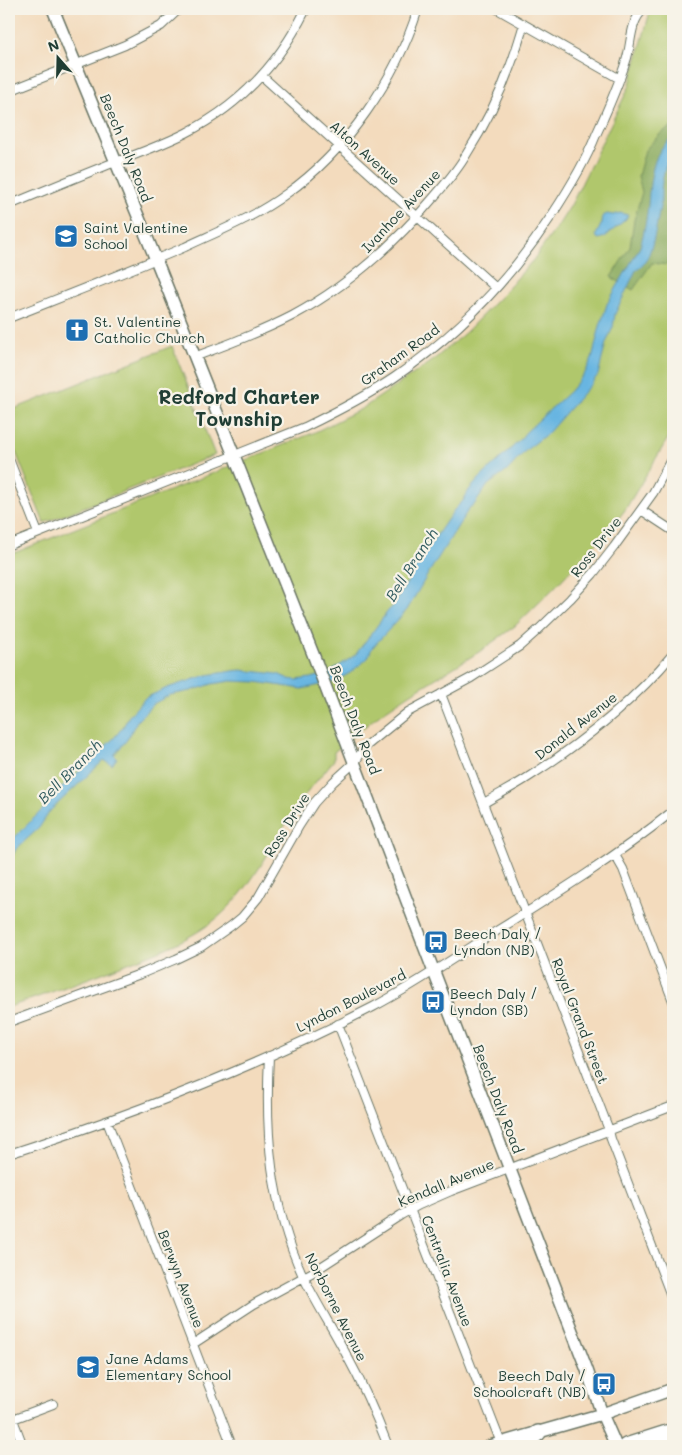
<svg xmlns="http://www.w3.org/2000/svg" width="682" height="1455" font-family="Mali,sans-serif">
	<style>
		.green { fill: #b0c76c; stroke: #688250 }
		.forest { fill: #8cac60; stroke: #56744a }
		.water { fill: #68b5e1; stroke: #44798a }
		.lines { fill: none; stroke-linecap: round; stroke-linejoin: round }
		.street-casing { stroke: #697464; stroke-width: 10 }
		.secondary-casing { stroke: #697464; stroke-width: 14 }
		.highway-casing { stroke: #697464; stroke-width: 18 }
		.street { stroke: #fff; stroke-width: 8 }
		.secondary { stroke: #fff; stroke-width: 11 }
		.highway { stroke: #fff; stroke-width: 15 }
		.labels { text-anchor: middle; stroke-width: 4.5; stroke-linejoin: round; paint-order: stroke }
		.street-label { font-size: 14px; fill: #1f3d34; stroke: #f7f3e8 }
		.poi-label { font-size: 14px; fill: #1f3d34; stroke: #f7f3e8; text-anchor: start }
		.water-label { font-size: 15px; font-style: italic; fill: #315b5f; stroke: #f7f3e8 }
		.district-label { font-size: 19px; font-weight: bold; fill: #1f3d34; stroke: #f7f3e8 }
	</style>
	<rect width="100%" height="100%" fill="#f7f3e8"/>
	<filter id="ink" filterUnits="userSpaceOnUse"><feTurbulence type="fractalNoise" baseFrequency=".02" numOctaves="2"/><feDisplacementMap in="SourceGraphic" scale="10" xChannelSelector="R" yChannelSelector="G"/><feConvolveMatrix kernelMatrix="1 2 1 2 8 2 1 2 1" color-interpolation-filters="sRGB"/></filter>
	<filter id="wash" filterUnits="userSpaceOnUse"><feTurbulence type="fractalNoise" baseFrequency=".0096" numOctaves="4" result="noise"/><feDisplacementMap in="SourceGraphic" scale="20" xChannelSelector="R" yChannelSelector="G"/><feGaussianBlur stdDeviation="1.12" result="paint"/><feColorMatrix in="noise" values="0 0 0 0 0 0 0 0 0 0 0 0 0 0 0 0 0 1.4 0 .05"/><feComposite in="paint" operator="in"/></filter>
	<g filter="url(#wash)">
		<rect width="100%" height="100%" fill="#f3dbbd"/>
		<path class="green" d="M668 9H673V430L625 510 611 528 553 589 515 626 479 652 410 694 380 714 334 752V760C321 776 307 791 296 808 274 841 257 879 228 908 200 937 160 951 123 965 85 980 47 994 9 1007V555L313 433 363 408 431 362 466 332 503 294 534 259 559 224 571 205 629 87 650 12Z
			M172 346 215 455 44 523 9 435V411Z"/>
		<path class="forest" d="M673 126V251L667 265 652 263 633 290 611 277 630 247 634 220 642 192 638 176 645 150 661 133Z"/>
		<path class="water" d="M673 137V153C665 162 662 178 661 190 661 194 661 198 661 202 657 219 653 264 636 270L615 314 613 327 606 343 598 375 591 384 548 433 526 450 507 471 488 485 474 505 470 507 428 574 407 610 372 648 368 658 350 673 334 682 302 689 256 682 231 681 212 684 191 691 170 695 153 704 137 721 126 741 114 755 117 758 112 765 104 760 50 811 39 828 16 849 9 863V845L12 840 47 805 52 797 114 738 123 727 129 716 145 698 167 688 207 675 232 671 241 670 278 674 289 679 296 680 311 678 330 672 351 658 356 654 388 611 393 606 424 554 454 510 463 501 469 490 479 479 520 440 525 433 570 391 585 373 592 358 600 326 607 304 640 247C645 230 648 210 649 193 651 176 653 158 664 145 667 142 670 139 673 137Z
			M620 213 628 215 626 219 605 237 599 239 597 238 596 235 602 223 603 216 607 214 613 215Z"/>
	</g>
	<g filter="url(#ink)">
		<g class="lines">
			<g class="street-casing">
				<path id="street" d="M497 9 620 79
					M262 76 496 288
					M9 91 125 45 161 26 179 9
					M9 205C41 192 72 179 105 166 132 156 160 146 186 133 241 105 279 64 306 9
					M9 318C67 295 127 272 185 247 219 231 255 217 286 194 346 152 396 79 418 9
					M194 357C227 345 261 332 292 316 348 286 393 246 434 197 445 184 457 171 466 155 484 127 500 95 511 64 516 51 520 37 524 24
					M9 459 38 533
					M641 510 673 531
					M9 545 305 427C336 412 367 396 395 377 458 334 511 278 552 215 569 189 585 163 596 135 607 111 618 86 626 61 632 44 629 22 644 9
					M441 694 609 1130 611 1139 673 1301
					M484 803C499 794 515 786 530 776 583 742 633 702 673 654
					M615 855 623 869 673 1001
					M9 1022 143 973 176 959 201 947 231 926 242 917 258 898 299 826 314 803 333 782 355 762 365 747 408 712 471 678 520 646 538 630 570 599 593 574 614 547 653 493 673 456
					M338 1024 501 1443
					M269 1056C265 1133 270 1204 303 1276 316 1303 333 1329 347 1356 363 1385 376 1415 388 1446
					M107 1121 232 1446
					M9 1154C134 1114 256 1067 373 1007 415 985 455 957 495 932 556 894 617 856 673 811
					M193 1344 254 1304 313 1272 401 1215 419 1205 451 1191 673 1106
					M9 1409 23 1446
					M13 1419 53 1404"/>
			</g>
			<g class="secondary-casing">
				<path id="secondary" d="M53 9 159 267 313 654 424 946 587 1370 602 1414 616 1446
					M490 1446 602 1414 673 1389"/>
			</g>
			<g class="highway-casing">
				<path id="highway" d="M511 1446 529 1440 538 1433
					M626 1446 673 1431"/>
			</g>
			<use href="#street" class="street"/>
			<use href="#secondary" class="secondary"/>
			<use href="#highway" class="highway"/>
		</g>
	</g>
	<defs>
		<g id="school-square" transform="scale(1.25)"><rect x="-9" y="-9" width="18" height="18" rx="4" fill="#1f6fb2" stroke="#f7f3e8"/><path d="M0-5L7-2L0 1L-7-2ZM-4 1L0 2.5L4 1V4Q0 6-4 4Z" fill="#fff"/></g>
		<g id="church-square" transform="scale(1.25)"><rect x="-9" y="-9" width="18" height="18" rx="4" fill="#1f6fb2" stroke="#f7f3e8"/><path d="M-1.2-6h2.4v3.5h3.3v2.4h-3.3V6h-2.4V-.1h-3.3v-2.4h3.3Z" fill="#fff"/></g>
		<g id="bus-square" transform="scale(1.25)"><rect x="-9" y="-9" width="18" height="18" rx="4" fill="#1f6fb2" stroke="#f7f3e8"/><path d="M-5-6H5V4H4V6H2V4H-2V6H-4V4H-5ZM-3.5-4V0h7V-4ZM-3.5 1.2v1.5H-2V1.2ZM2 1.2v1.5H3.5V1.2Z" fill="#fff"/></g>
	</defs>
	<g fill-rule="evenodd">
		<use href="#school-square" x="66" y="236"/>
		<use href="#church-square" x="77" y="330"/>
		<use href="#bus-square" x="436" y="942"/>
		<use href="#bus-square" x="433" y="1002"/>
		<use href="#school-square" x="88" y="1367"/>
		<use href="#bus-square" x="604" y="1384"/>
	</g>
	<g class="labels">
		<g class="street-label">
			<text transform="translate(126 148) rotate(68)" y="5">Beech Daly Road</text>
			<text transform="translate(365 153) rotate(42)" y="5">Alton Avenue</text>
			<text transform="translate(401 211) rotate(-47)" y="5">Ivanhoe Avenue</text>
			<text transform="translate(400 355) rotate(-36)" y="5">Graham Road</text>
			<text transform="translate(596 547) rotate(-52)" y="5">Ross Drive</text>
			<text transform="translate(355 720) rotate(69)" y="5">Beech Daly Road</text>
			<text transform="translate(576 726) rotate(-38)" y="5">Donald Avenue</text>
			<text transform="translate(287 825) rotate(-58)" y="5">Ross Drive</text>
			<text transform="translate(351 1001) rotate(-27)" y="5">Lyndon Boulevard</text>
			<text transform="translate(580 1021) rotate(69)" y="5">Royal Grand Street</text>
			<text transform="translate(498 1099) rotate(69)" y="5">Beech Daly Road</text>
			<text transform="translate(446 1183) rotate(-23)" y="5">Kendall Avenue</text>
			<text transform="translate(447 1271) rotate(69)" y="5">Centralia Avenue</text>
			<text transform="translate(181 1279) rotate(69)" y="5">Berwyn Avenue</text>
			<text transform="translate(336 1307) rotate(63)" y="5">Norborne Avenue</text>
		</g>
		<g class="poi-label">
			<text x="84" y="233">Saint Valentine<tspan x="84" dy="16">School</tspan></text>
			<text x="94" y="327">St. Valentine<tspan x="94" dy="16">Catholic Church</tspan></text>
			<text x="454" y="939">Beech Daly /<tspan x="454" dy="16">Lyndon (NB)</tspan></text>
			<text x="450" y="999">Beech Daly /<tspan x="450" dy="16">Lyndon (SB)</tspan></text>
			<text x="106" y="1364">Jane Adams<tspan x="106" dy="16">Elementary School</tspan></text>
			<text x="586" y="1381" text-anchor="end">Beech Daly /<tspan x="586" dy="16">Schoolcraft (NB)</tspan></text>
		</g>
		<g class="water-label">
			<text transform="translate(412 565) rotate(-57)" y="5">Bell Branch</text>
			<text transform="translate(70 772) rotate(-45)" y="5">Bell Branch</text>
		</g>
		<g class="district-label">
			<text x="239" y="404">Redford Charter<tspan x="239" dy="22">Township</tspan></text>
		</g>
	</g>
	<rect width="682" height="1455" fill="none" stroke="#f7f3e8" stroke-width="30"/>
	<g transform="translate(58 58) rotate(340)" stroke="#f7f3e8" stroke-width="4" paint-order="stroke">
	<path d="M0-4L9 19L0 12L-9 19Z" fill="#1f3d34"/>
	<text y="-8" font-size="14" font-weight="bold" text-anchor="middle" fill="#1f3d34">N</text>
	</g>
</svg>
